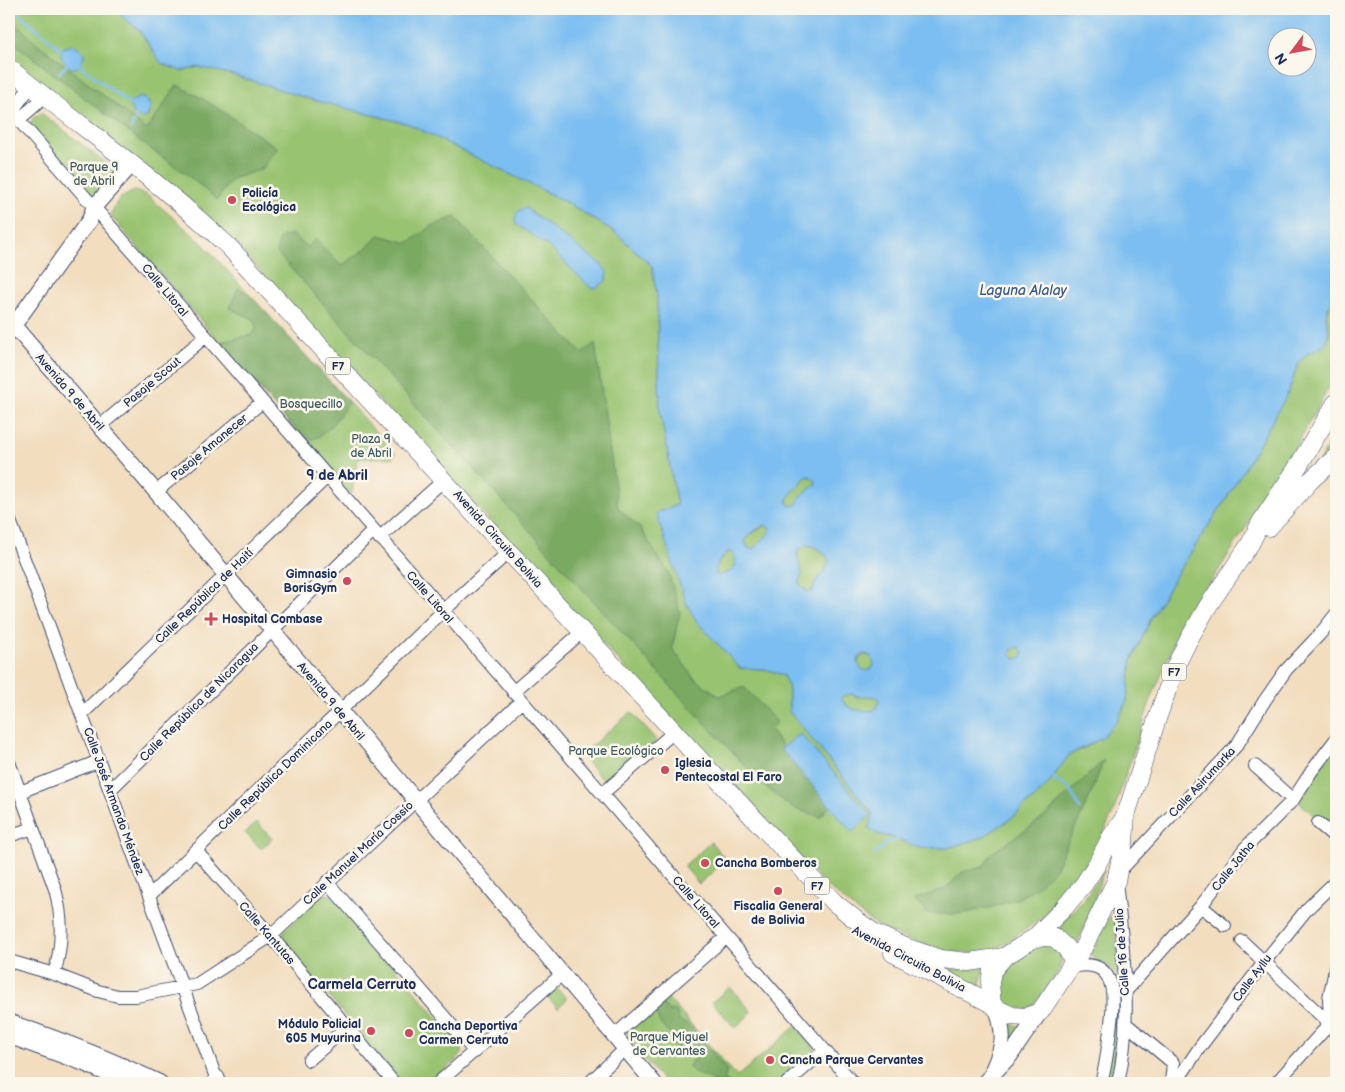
<svg xmlns="http://www.w3.org/2000/svg" width="1345" height="1092" font-family="'Balsamiq Sans',sans-serif">
	<style>
		.green { fill: #98c370; stroke: #5a7967 }
		.forest { fill: #7aa962; stroke: #4a6c60 }
		.water { fill: #7bbef1; stroke: #4b76a8; fill-rule: evenodd }
		.lines { fill: none; stroke-linecap: round; stroke-linejoin: round }
		.stream { stroke: #7bbef1; stroke-width: 2.5 }
		.minor-casing { stroke: #3b496c; stroke-width: 14 }
		.major-casing { stroke: #3b496c; stroke-width: 17 }
		.highway-casing { stroke: #3b496c; stroke-width: 19 }
		.minor { stroke: #fff; stroke-width: 12 }
		.major { stroke: #fff; stroke-width: 15 }
		.highway { stroke: #fff; stroke-width: 18 }
		.poi-dot { fill: #d1495b; stroke: #fbf7ec; stroke-width: 2 }
		.labels { text-anchor: middle; stroke-width: 5; stroke-linejoin: round; paint-order: stroke }
		.shield { fill: #fbf7ec; stroke: #5e6b89; stroke-width: 1 }
		.shield-label { font-size: 11px; font-weight: bold; fill: #1b2f5e }
		.park-label { font-size: 12px; fill: #405b63; stroke: #fbf7ec }
		.poi-label { font-size: 12px; font-weight: bold; fill: #1b2f5e; stroke: #fbf7ec; text-anchor: start }
		.street-label { font-size: 12px; fill: #1b2f5e; stroke: #fbf7ec }
		.water-label { font-size: 14px; font-style: italic; fill: #385a8a; stroke: #fbf7ec }
		.neighbourhood-label { font-size: 14px; font-weight: bold; fill: #1b2f5e; stroke: #fbf7ec }
	</style>
	<rect width="100%" height="100%" fill="#fbf7ec"/>
	<filter id="ink" filterUnits="userSpaceOnUse"><feTurbulence type="fractalNoise" baseFrequency=".02" numOctaves="2"/><feDisplacementMap in="SourceGraphic" scale="10" xChannelSelector="R" yChannelSelector="G"/><feConvolveMatrix kernelMatrix="1 2 1 2 8 2 1 2 1" color-interpolation-filters="sRGB"/></filter>
	<filter id="wash" filterUnits="userSpaceOnUse"><feTurbulence type="fractalNoise" baseFrequency=".0096" numOctaves="4" result="noise"/><feDisplacementMap in="SourceGraphic" scale="20" xChannelSelector="R" yChannelSelector="G"/><feGaussianBlur stdDeviation="1.12" result="paint"/><feColorMatrix in="noise" values="0 0 0 0 0 0 0 0 0 0 0 0 0 0 0 0 0 1.4 0 .05"/><feComposite in="paint" operator="in"/></filter>
	<g filter="url(#wash)">
		<rect width="100%" height="100%" fill="#f2ddbe"/>
		<path class="green" d="M9 9H113L139 30 161 63 181 71 198 67 234 75 313 100 409 124 568 203 616 233 652 266 657 297 660 410 677 505 657 513 720 645 739 668 765 669 783 675 789 688V711L873 814 877 834 898 839 920 848H948L983 837 1013 817 1046 787 1069 755 1091 745 1127 701 1132 661 1152 616 1175 577 1224 502 1258 446 1288 393 1298 364 1307 353 1322 347 1329 331 1326 316 1329 303 1336 292V375L1279 476 1198 602 1174 644 1150 702 1113 813 1094 852 1080 875 1064 897 1045 915 1007 943 990 950 971 953 953 952 938 950 888 932 870 921 825 885 234 243 9 60Z
			M41 113 118 172 95 198 92 197 30 124 34 117Z
			M134 191 147 195 203 244 396 454 392 458H361L357 462 352 492 350 494 110 215 119 199Z
			M1336 431V450L1316 467Z
			M809 476 815 480 816 484 807 491 796 505 790 506 787 501 789 496 806 477Z
			M766 525 770 529 769 533 754 549H748L745 541 750 535Z
			M806 545C816 546 826 552 830 561 824 573 816 580 811 592H807L799 583C806 565 794 564 799 549Z
			M727 552H731C743 567 730 574 716 576 715 567 720 558 727 552Z
			M1011 653a6 6 0 1 1 12 0a6 6 0 1 1-12 0Z
			M858 663a8 8 0 1 1 16 0a8 8 0 1 1-16 0Z
			M853 694 857 697 875 696 880 701 876 710C863 713 847 710 840 698L844 695Z
			M631 712 657 741 607 785 581 755Z
			M1336 745V836L1298 801Z
			M257 822 272 839 261 849 245 833Z
			M711 842 726 860 699 884 684 866Z
			M1104 870 1089 915 1077 944 1057 928 1085 898Z
			M327 894 336 898 462 1047V1054L432 1083H402L282 941 284 931 320 896Z
			M1110 916 1115 917 1121 1006 1114 1083H1105L1117 991 1116 974 1110 968 1090 956Z
			M1045 945C1072 951 1061 968 1050 984 1043 994 1037 1003 1026 1010 1009 1007 991 996 1000 975 1005 964 1033 947 1045 945Z
			M941 968 964 970 985 968 980 983 981 988Z
			M730 987 752 1012 735 1028 712 1002Z
			M558 989 566 997 565 1001 558 1008 547 997 555 990Z
			M666 996 737 1077 796 1026 815 1048V1052L781 1083H665L627 1039 628 1030Z
			M1006 1023 1019 1026 1025 1025 1005 1053Z"/>
		<path class="forest" d="M9 16 33 40 147 130 177 85 202 98 278 148 262 169 232 179 217 200 190 177 140 141 9 39Z
			M455 217 582 354 595 343 618 508 640 528 669 574 680 612 672 648 694 678 719 696 744 687 777 722 770 729 781 745 831 805 820 817 791 807 763 785 678 694 276 252 280 238 291 234 307 247 315 239 341 266 364 250 379 235 408 243 432 226Z
			M238 288 249 294 349 402C342 412 326 436 313 439 309 439 305 438 301 437L220 342 251 335 257 328 252 318 229 308Z
			M1104 760 1088 801 1055 869 1038 886 1019 898 993 907 960 914H928L914 900 945 889 962 872 983 867 992 853 1043 818Z
			M662 1003 669 1011 673 1010 677 1012 679 1021C692 1024 703 1038 707 1050L712 1052 727 1071 724 1080 729 1083H713L712 1079C704 1077 694 1074 689 1067L691 1062 696 1058 693 1051 682 1050 674 1046 673 1043 674 1037C664 1031 656 1020 655 1008Z"/>
		<path class="water" d="M113 9H1336V292L1329 303 1326 316 1329 331 1326 344 1316 350 1307 354 1298 364 1288 393 1258 446 1224 502 1175 577 1152 616 1132 660 1127 701 1118 719 1102 738 1069 755 1046 787 1013 817 983 837 948 848H920L898 839 877 834 869 828 873 814 789 711V688L783 675 765 669 740 668 697 622 686 603 656 513 677 505 660 410 657 297 652 266 616 233 568 203 409 124 313 100 234 75 199 67 181 71 161 63 139 30ZM1278 38H1308V68H1278ZM809 476 815 480 816 484 801 496 796 505 790 506 787 501 789 496 806 477ZM766 525 770 529 769 533 754 549 748 548 745 541C751 533 757 528 766 525ZM806 545C816 546 826 552 829 561L825 571 817 579 812 592H807L799 583 802 574 797 555 799 549ZM727 552H731C743 567 730 574 716 575 715 567 720 558 727 552ZM1019 647 1023 652C1023 657 1020 659 1015 659L1012 656 1011 650 1015 648ZM866 654 872 657 874 666 868 671 861 669 857 662 860 655ZM853 694 860 697C867 695 876 695 880 701L875 710C864 713 846 710 841 698L844 695Z
			M73 45C87 49 87 60 76 68H71L62 59 61 53 64 47Z
			M139 97C150 100 153 106 147 117 136 120 133 113 129 104Z
			M526 208 603 266 607 273 606 281 596 288H591L548 246 516 224C514 215 517 210 526 208Z
			M800 734 871 815 852 832 781 749Z"/>
		<g class="lines">
			<path class="stream" d="M14 9 64 52
				M78 64 131 105
				M59 73 69 63
				M26 105 31 101
				M131 129 137 114
				M1051 775 1058 782 1069 788 1080 809
				M875 854 887 843 898 839 899 837"/>
		</g>
	</g>
	<g filter="url(#ink)">
		<g class="lines">
			<g class="minor-casing">
				<path id="minor" d="M9 109 853 1083
					M15 116V107L31 86
					M11 120 15 116 24 115 45 97
					M100 426 205 337
					M156 492 262 402
					M9 518 218 1083
					M379 538 444 480
					M513 692 582 632
					M82 714 327 477
					M9 762 55 889C63 918 63 945 54 974
					M1255 766 1293 800
					M110 790 373 531
					M20 792 99 761
					M602 794 674 732
					M1318 823 1336 838
					M9 836 33 828
					M197 852 271 936 394 1083
					M1118 873 1237 745 1265 700 1286 670 1320 634 1336 614
					M327 882 475 1052
					M1116 882C1123 948 1133 1017 1118 1083
					M149 896 442 612 510 551
					M1201 906 1225 926
					M1242 941 1330 1024
					M9 961 54 974 98 991 118 996H136L197 984 271 936 521 702
					M1071 967C1118 956 1115 997 1110 1030 1108 1048 1106 1066 1101 1083
					M1126 991 1201 906 1245 848 1293 800 1311 772 1336 739
					M1125 1023 1173 1063 1171 1083
					M1330 1024 1329 998 1336 965
					M614 1036 726 937
					M309 1060 347 1027
					M438 1083 562 974
					M589 1083 625 1049
					M787 1083 824 1051
					M1179 1083 1181 1075 1200 1047 1265 961 1307 909 1336 881
					M1276 1083 1336 1017"/>
			</g>
			<g class="major-casing">
				<path id="major" d="M9 320 156 492 654 1083
					M9 332 90 219 94 207 132 164
					M9 1022C61 1040 111 1059 160 1083
					M9 1036 83 1063 128 1083
					M993 1069C1004 1044 1005 1036 997 1009
					M214 1083 217 1078
					M984 1083 1010 1056 1040 1012"/>
			</g>
			<g class="highway-casing">
				<path id="highway" d="M9 68C82 128 161 182 230 248L746 810 835 903 856 920 876 934 905 947 941 959 969 962 1004 957
					M1269 527 1310 481 1336 457
					M1034 938 1064 908 1084 884 1097 864 1111 837 1125 817
					M893 953 992 1004
					M1074 961 1066 948 1055 938 1047 937 1034 938 1004 957 992 971 990 983 992 1004 997 1009 1012 1016 1026 1017 1040 1012 1083 948 1116 881 1124 842 1126 815 1158 716 1176 665 1189 639 1208 606 1250 544 1261 522 1297 468 1336 403"/>
			</g>
			<use href="#minor" class="minor"/>
			<use href="#major" class="major"/>
			<use href="#highway" class="highway"/>
		</g>
	</g>
	<g class="poi-dot">
		<circle cx="232" cy="200" r="5"/>
		<circle cx="347" cy="581" r="5"/>
		<path d="M208.5 611.5h5v5h5v5h-5v5h-5v-5h-5v-5h5z"/>
		<circle cx="665" cy="770" r="5"/>
		<circle cx="705" cy="863" r="5"/>
		<circle cx="778" cy="891" r="5"/>
		<circle cx="371" cy="1031" r="5"/>
		<circle cx="409" cy="1033" r="5"/>
		<circle cx="770" cy="1060" r="5"/>
	</g>
	<g class="labels">
		<g class="shield">
			<rect x="325.5" y="357.5" width="25" height="17" rx="4"/>
			<rect x="1161.5" y="663.5" width="25" height="17" rx="4"/>
			<rect x="804.5" y="877.5" width="25" height="17" rx="4"/>
		</g>
		<g class="shield-label">
			<text x="338" y="370">F7</text>
			<text x="1174" y="676">F7</text>
			<text x="817" y="890">F7</text>
		</g>
		<g class="park-label">
			<text x="94" y="171">Parque 9<tspan x="94" dy="14">de Abril</tspan></text>
			<text x="311" y="408">Bosquecillo</text>
			<text x="371" y="443">Plaza 9<tspan x="371" dy="14">de Abril</tspan></text>
			<text x="616" y="755">Parque Ecológico</text>
			<text x="669" y="1041">Parque Miguel<tspan x="669" dy="14">de Cervantes</tspan></text>
		</g>
		<g class="poi-label">
			<text x="242" y="197">Policía<tspan x="242" dy="14">Ecológica</tspan></text>
			<text x="337" y="578" text-anchor="end">Gimnasio<tspan x="337" dy="14">BorisGym</tspan></text>
			<text x="222" y="623">Hospital Combase</text>
			<text x="675" y="767">Iglesia<tspan x="675" dy="14">Pentecostal El Faro</tspan></text>
			<text x="715" y="867">Cancha Bomberos</text>
			<text x="778" y="910" text-anchor="middle">Fiscalia General<tspan x="778" dy="14">de Bolivia</tspan></text>
			<text x="361" y="1028" text-anchor="end">Módulo Policial<tspan x="361" dy="14">605 Muyurina</tspan></text>
			<text x="419" y="1030">Cancha Deportiva<tspan x="419" dy="14">Carmen Cerruto</tspan></text>
			<text x="780" y="1064">Cancha Parque Cervantes</text>
		</g>
		<g class="street-label">
			<text transform="translate(165 290) rotate(50)" y="4">Calle Litoral</text>
			<text transform="translate(152 382) rotate(-40)" y="4">Pasaje Scout</text>
			<text transform="translate(70 392) rotate(49)" y="4">Avenida 9 de Abril</text>
			<text transform="translate(209 447) rotate(-40)" y="4">Pasaje Amanecer</text>
			<text transform="translate(498 539) rotate(48)" y="4">Avenida Circuito Bolivia</text>
			<text transform="translate(204 596) rotate(-44)" y="4">Calle República de Haití</text>
			<text transform="translate(430 597) rotate(49)" y="4">Calle Litoral</text>
			<text transform="translate(331 701) rotate(50)" y="4">Avenida 9 de Abril</text>
			<text transform="translate(199 702) rotate(-45)" y="4">Calle República de Nicaragua</text>
			<text transform="translate(275 775) rotate(-44)" y="4">Calle República Dominicana</text>
			<text transform="translate(1202 782) rotate(-47)" y="4">Calle Asirumarka</text>
			<text transform="translate(114 801) rotate(70)" y="4">Calle José Armando Méndez</text>
			<text transform="translate(358 853) rotate(-43)" y="4">Calle Manuel María Cossío</text>
			<text transform="translate(1233 866) rotate(-51)" y="4">Calle Jatha</text>
			<text transform="translate(696 902) rotate(49)" y="4">Calle Litoral</text>
			<text transform="translate(267 933) rotate(49)" y="4">Calle Kantutas</text>
			<text transform="translate(1122 952) rotate(-94)" y="4">Calle 16 de Julio</text>
			<text transform="translate(909 959) rotate(28)" y="4">Avenida Circuito Bolivia</text>
			<text transform="translate(1252 978) rotate(-53)" y="4">Calle Ayllu</text>
		</g>
		<g class="water-label">
			<text x="1023" y="295">Laguna Alalay</text>
		</g>
		<g class="neighbourhood-label">
			<text x="337" y="480">9 de Abril</text>
			<text x="362" y="989">Carmela Cerruto</text>
		</g>
	</g>
	<rect width="1345" height="1092" fill="none" stroke="#fbf7ec" stroke-width="30"/>
	<g transform="translate(1292 52) rotate(238)"><circle r="24" fill="#fbf7ec" stroke="#a1a7b3"/>
	<path d="M0-4L9 19L0 12L-9 19Z" fill="#d1495b"/>
	<text y="-8" font-size="14" font-weight="bold" text-anchor="middle" fill="#1b2f5e">N</text>
	</g>
</svg>
